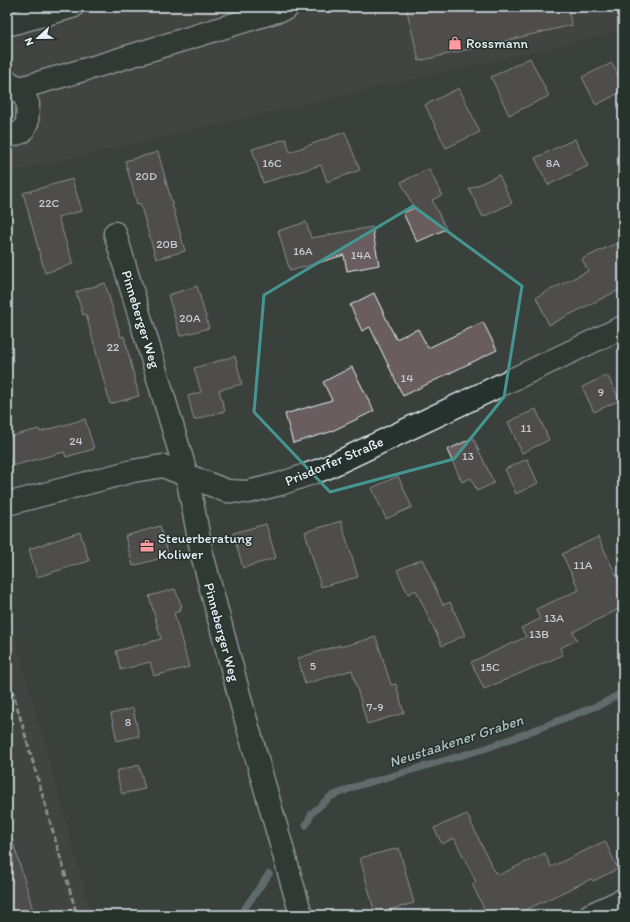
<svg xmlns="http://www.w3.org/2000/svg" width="630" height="922" font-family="Itim,sans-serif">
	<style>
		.built { fill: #484946 }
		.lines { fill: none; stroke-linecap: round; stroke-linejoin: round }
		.stream { stroke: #90a1a8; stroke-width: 7 }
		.building { fill: #695d5f; stroke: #e8f1f8 }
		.minor-casing { stroke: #e8f1f8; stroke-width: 25 }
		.minor { stroke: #26332d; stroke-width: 22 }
		.rail { stroke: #e8f1f8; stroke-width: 3; stroke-dasharray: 6 3; stroke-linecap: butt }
		.marked { fill: none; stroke: #459590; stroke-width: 3; stroke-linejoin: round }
		.labels { text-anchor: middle; stroke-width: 3; stroke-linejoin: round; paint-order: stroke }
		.number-label { font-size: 12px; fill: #c8ccd2 }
		.poi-label { font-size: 14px; fill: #e8f1f8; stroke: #26332d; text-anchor: start }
		.street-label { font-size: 14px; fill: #e8f1f8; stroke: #26332d }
		.water-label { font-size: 15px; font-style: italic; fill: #adbcc3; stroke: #26332d }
	</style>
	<rect width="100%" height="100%" fill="#3a403c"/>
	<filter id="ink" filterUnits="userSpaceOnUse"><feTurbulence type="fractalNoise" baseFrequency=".025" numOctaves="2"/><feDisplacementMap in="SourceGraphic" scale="8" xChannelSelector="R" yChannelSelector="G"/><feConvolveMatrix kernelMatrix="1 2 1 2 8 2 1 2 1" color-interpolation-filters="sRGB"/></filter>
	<g filter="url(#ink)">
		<path class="built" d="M7 7H623V31L7 173Z
			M7 606 92 915H7Z"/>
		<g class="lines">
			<path class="stream" d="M306 825 312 813 330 797 354 787 487 748 602 704 623 692
				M240 915 269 874"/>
		</g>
		<path class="building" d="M406 7H567L572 25 419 61Z
			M530 58 549 96 509 115 491 77Z
			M612 63 623 86V91L596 105 582 77Z
			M459 88 480 132 446 148 425 105Z
			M345 132 360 170 327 182 321 165 263 183 252 149 286 139 290 152Z
			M575 139 588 166 548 185 535 158Z
			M158 152 185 251 156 259 140 203 137 204 125 161Z
			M429 169 442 195 432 200 446 229 417 242 403 213 414 208 401 182Z
			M499 175 512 203 483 217 469 189Z
			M72 179 82 211 58 217 73 264 45 273 23 193Z
			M306 222 311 238 372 227 379 265 347 271 344 255 290 271 278 231Z
			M619 242 623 251V288L549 325 536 297 588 271 582 259Z
			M105 283 121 337 124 336 139 396 110 404 86 314 83 315 76 292Z
			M197 286 209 328 180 336 168 295Z
			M374 293 396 339 418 329 428 348 483 322 497 350 403 396 370 327 362 331 350 305Z
			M235 356 242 384 219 390 225 411 194 420 188 396 201 392 194 368Z
			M352 367 374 411 330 432 293 443 285 414 332 400 323 382Z
			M607 375 620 400 594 412 582 387Z
			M536 409 549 440 522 453 508 422Z
			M85 419 94 449 66 457 64 452 12 466 7 448V437L39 429 40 432Z
			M473 438 494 483 477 491 471 478 462 482 447 450Z
			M527 459 538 483 516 494 505 469Z
			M398 476 412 507 386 519 372 488Z
			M341 521 358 577 321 587 305 532Z
			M266 524 276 558 243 568 233 533Z
			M160 526 169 556 133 566 125 536Z
			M80 532 89 561 37 577 29 549Z
			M598 537 623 589V607L573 632 577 640 560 648 563 655 484 689 471 662 526 637 521 628 540 619 536 609 579 590 562 554Z
			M422 559 443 605 450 602 465 635 442 646 416 590 408 594 397 570Z
			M175 589 182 607H180L181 611 174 613 189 667 154 676 150 662 121 670 116 651 161 639 149 596Z
			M376 637 391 685 396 684 404 713 367 724 352 670 305 684 298 658 340 645V647Z
			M133 708 139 736 117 741 111 714Z
			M139 765 145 789 122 794 116 771Z
			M467 814 495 873 497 872 499 875 545 853 551 867 605 841 618 869 593 881 591 879 515 915H487L472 884 476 882 454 838 442 844 434 828Z
			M12 839 28 892 34 915H7V840Z
			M399 848 414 903 375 914 360 858Z"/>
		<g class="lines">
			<g class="minor-casing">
				<path id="minor" d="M7 25 72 7
					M20 88 94 67 287 8
					M7 137 22 132 27 123 28 104 20 88 10 83 8 84
					M115 233 187 476 202 554 242 706 301 915
					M7 504 133 471 163 466 227 491 248 492 280 484 326 468 623 327
					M590 915 623 900"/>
			</g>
			<use href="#minor" class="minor"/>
			<path class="rail" d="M7 672 77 915"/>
		</g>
	</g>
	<path d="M0 0H630V922H0ZM413 206 522 286 504 397 454 459 330 492 254 412 264 295Z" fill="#3a403c" fill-opacity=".55" fill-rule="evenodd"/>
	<path class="marked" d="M413 206 522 286 504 397 454 459 330 492 254 412 264 295Z"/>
	<defs>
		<g id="shop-bare" transform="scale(1.08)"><path d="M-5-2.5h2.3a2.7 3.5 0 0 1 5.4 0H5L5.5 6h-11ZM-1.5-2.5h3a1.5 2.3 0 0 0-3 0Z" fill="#ff9aa2" stroke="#26332d" stroke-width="2.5" paint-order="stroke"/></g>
		<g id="office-bare" transform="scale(1.08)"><path d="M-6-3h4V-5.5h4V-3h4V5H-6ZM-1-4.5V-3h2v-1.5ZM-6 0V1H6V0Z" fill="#ff9aa2" stroke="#26332d" stroke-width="2.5" paint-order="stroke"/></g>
	</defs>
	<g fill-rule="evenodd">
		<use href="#shop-bare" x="455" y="43"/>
		<use href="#office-bare" x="147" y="546"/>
	</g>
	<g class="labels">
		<g class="number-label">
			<text x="272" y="167">16C</text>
			<text x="553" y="167">8A</text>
			<text x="146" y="180">20D</text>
			<text x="49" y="207">22C</text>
			<text x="167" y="248">20B</text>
			<text x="303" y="255">16A</text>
			<text x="361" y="259">14A</text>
			<text x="190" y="322">20A</text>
			<text x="113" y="351">22</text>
			<text x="407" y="382">14</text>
			<text x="601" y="396">9</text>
			<text x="526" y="432">11</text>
			<text x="76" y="445">24</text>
			<text x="468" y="460">13</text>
			<text x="583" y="569">11A</text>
			<text x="554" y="622">13A</text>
			<text x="539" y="638">13B</text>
			<text x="313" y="670">5</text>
			<text x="490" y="671">15C</text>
			<text x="375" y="711">7-9</text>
			<text x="128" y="726">8</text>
		</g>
		<g class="poi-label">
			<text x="466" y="48">Rossmann</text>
			<text x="158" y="543">Steuerberatung<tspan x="158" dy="16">Koliwer</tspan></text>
		</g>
		<g class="street-label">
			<text transform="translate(141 319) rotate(73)" y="5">Pinneberger Weg</text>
			<text transform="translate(334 461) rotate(-23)" y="5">Prisdorfer Straße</text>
			<text transform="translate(222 632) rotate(75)" y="5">Pinneberger Weg</text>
		</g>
		<g class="water-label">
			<text transform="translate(456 741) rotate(-18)" y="5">Neustaakener Graben</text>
		</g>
	</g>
	<rect width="630" height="922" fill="none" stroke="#26332d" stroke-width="24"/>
	<rect x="12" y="12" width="606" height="898" fill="none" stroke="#e8f1f8" stroke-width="1.5" filter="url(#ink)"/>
	<g transform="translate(38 38) rotate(248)" stroke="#26332d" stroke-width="3" paint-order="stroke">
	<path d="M0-3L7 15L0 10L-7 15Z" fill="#e8f1f8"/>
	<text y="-6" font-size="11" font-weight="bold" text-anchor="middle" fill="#e8f1f8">N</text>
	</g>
</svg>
